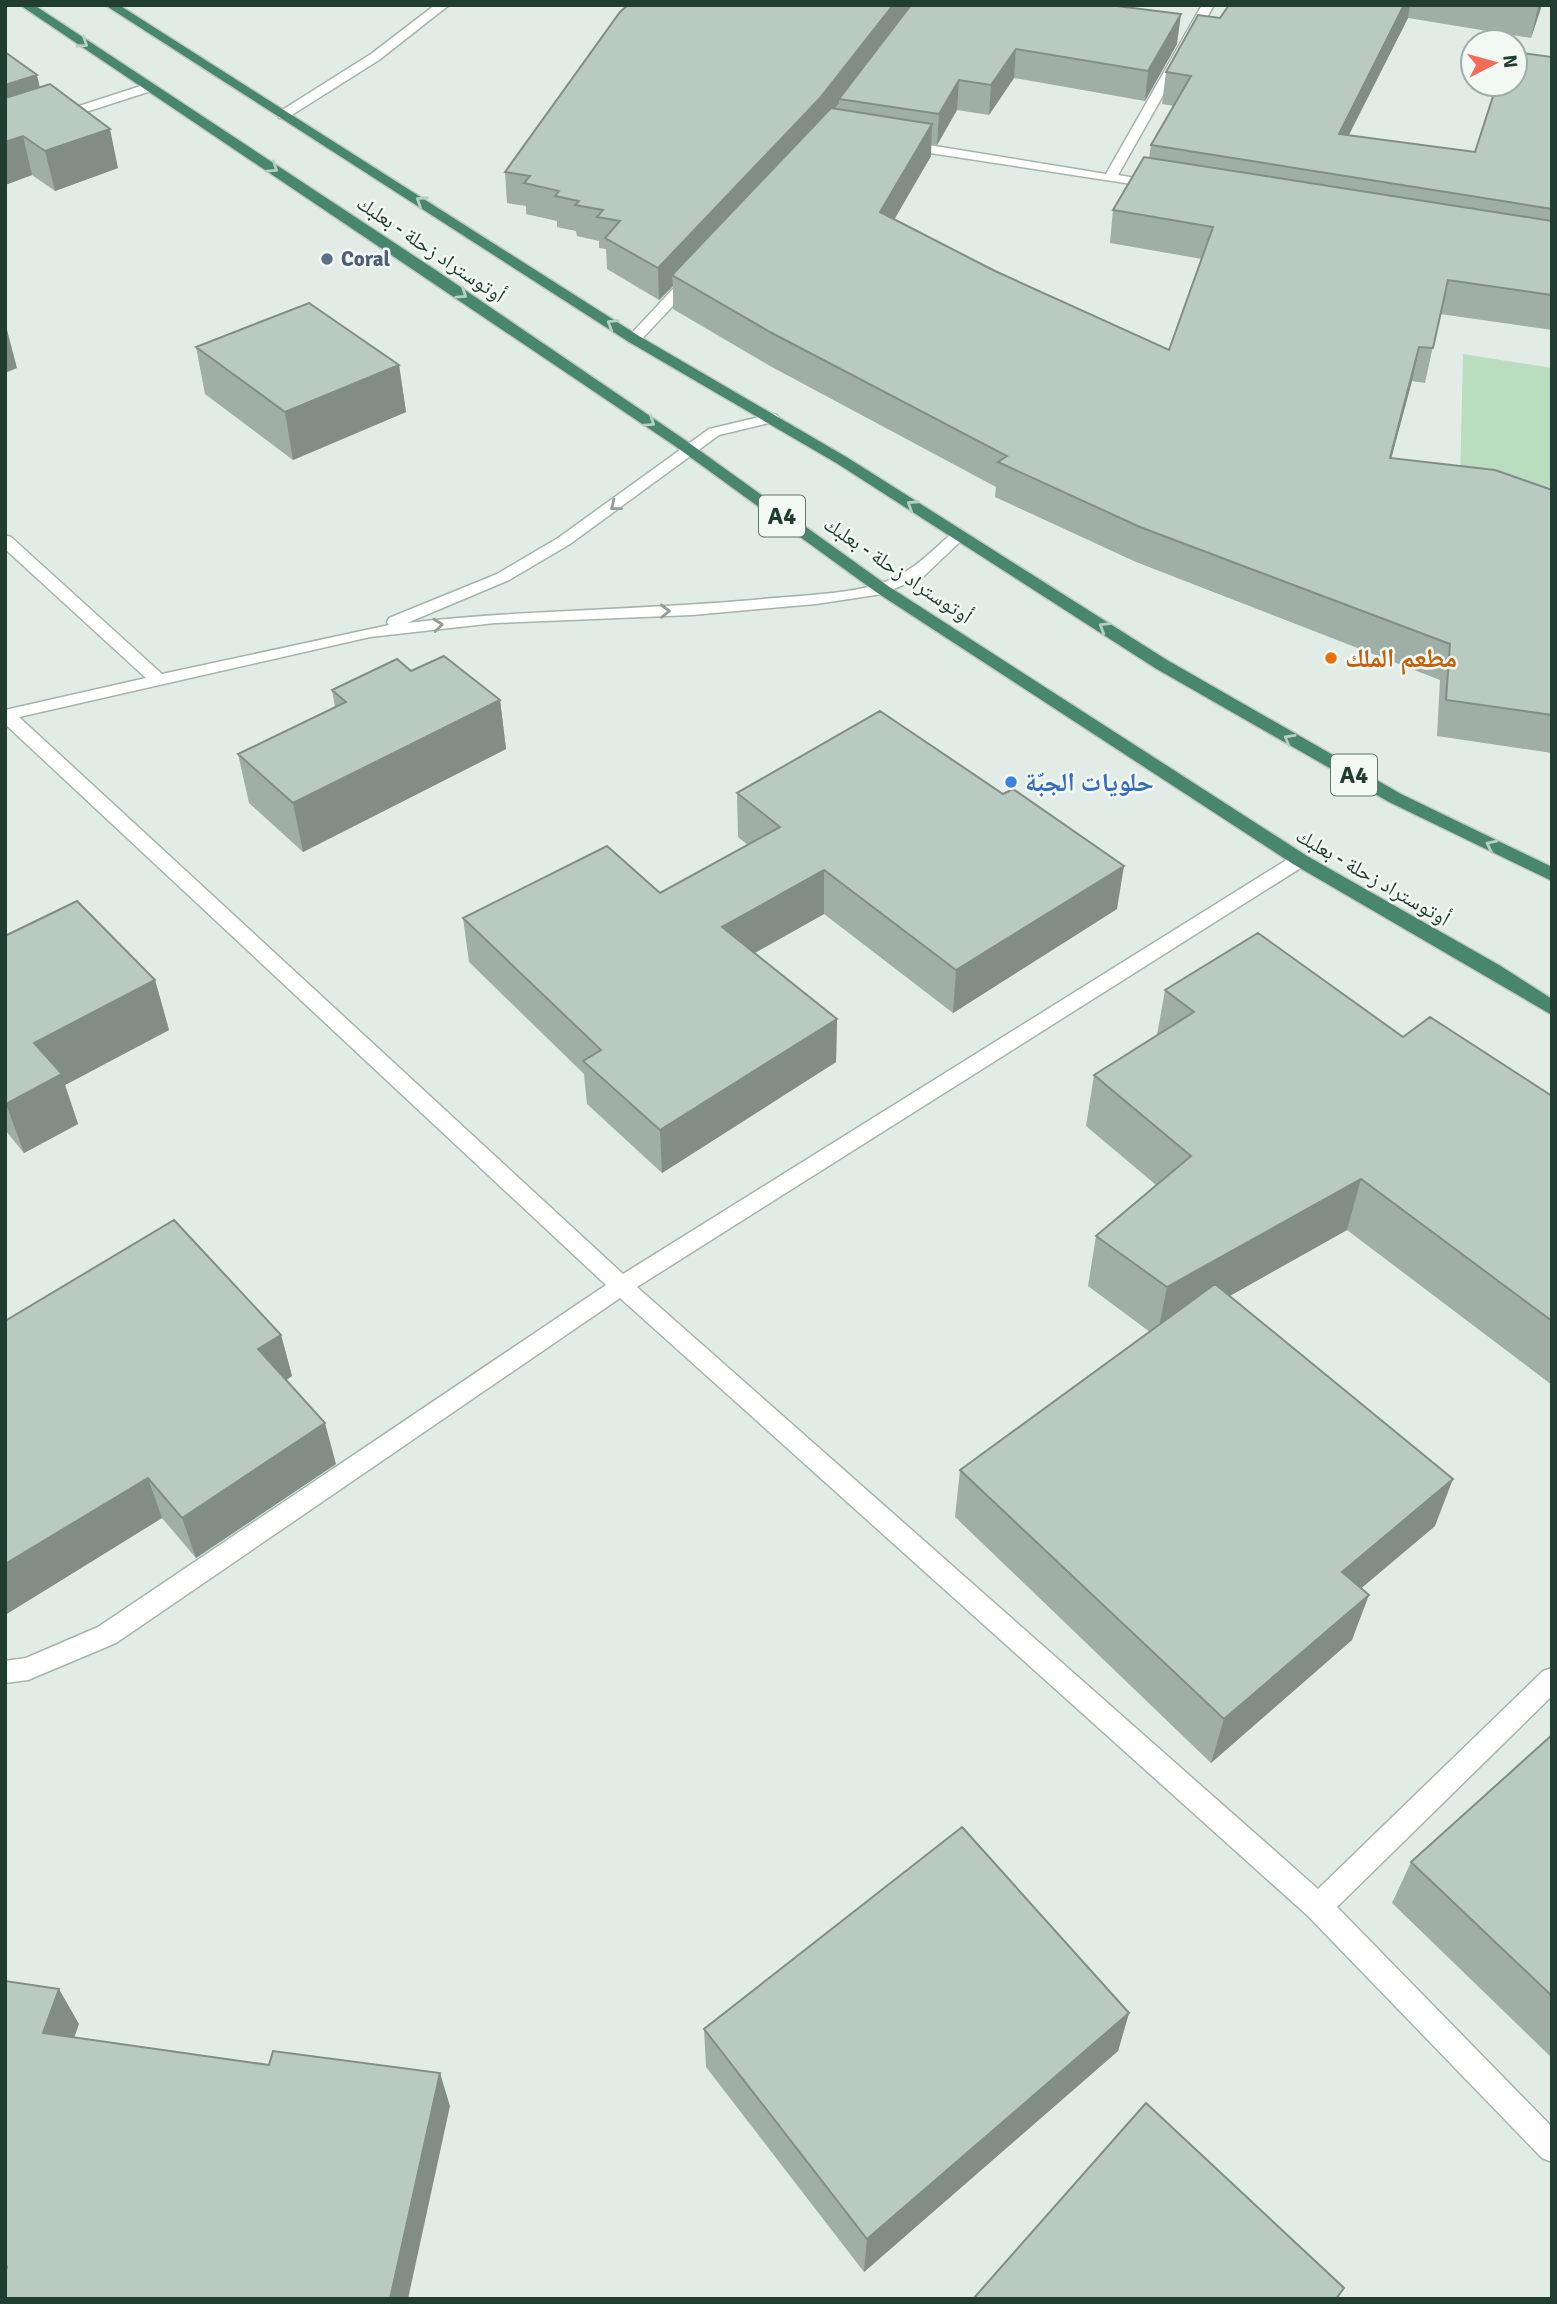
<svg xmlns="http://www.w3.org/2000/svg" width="1557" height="2304" font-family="Signika,'Noto Naskh Arabic',sans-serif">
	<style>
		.green { fill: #baddbf }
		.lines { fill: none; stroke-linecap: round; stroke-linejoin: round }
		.service-casing { stroke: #a4b4ac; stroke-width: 3 }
		.minor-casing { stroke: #a4b4ac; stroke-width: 3 }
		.trunk-casing { stroke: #c1c9c6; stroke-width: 3 }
		.service { fill: #fff; fill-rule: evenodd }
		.minor { fill: #fff; fill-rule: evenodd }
		.trunk { fill: #498670; fill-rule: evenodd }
		.wall { fill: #9faea6 }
		.shaded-wall { fill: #828d87 }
		.building { fill: #b9cac1; stroke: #828d87; stroke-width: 2 }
		.oneway { stroke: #b7d0c6 }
		.oneway2 { stroke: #909e98 }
		.service-dot { fill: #5c6f8a; stroke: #f2f8f4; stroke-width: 2.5 }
		.food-dot { fill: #e8710a; stroke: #f2f8f4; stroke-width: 2.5 }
		.shop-dot { fill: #3f7fe0; stroke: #f2f8f4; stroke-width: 2.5 }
		.labels { text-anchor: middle; stroke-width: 5; stroke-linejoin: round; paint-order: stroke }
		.far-street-label { font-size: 21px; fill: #213d32; stroke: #f2f8f4 }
		.far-service-label { font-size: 21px; font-weight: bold; fill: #4e5e75; stroke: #f2f8f4; text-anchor: start }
		.shield { fill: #f2f8f4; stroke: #60756c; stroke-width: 2 }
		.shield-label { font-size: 24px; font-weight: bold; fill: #213d32 }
		.food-label { font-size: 26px; font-weight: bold; fill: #c56008; stroke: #f2f8f4; text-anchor: start }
		.shop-label { font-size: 26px; font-weight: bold; fill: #366cbe; stroke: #f2f8f4; text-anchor: start }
	</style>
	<rect width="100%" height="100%" fill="#e1ece6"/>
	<path class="green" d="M1463 354 1552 368V520L1460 482Z"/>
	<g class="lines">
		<g class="service-casing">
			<path id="service" d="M435 5H449L379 60 287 118H279V112L371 54Z"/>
		</g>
		<g class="minor-casing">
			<path id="minor" d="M1202 5H1214L1118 175 1164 183V189L904 149 898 145 904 141 1106 174Z
				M150 83 156 87 154 90 5 138V130Z
				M693 272 700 276 698 279 639 342H629V336L688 273Z
				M772 414 777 415 779 418 777 421 719 435 570 544 509 580 407 623C522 610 638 610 753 600 789 596 846 595 879 584 910 574 929 554 952 533H964L966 536 924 576 882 594 816 604 692 615 495 623 370 637 19 717 623 1274 1293 856H1307L1309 860 1307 864 637 1287 1318 1889 1543 1671 1552 1668V1696L1337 1907 1552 2127V2162L1542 2158 1308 1916 620 1298 116 1643 28 1680 5 1683V1661L26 1658 98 1627 606 1285 5 724V710L146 678 5 549V535L11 537 162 674 389 625 387 622 389 618 497 574 558 538 709 429Z"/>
		</g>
		<g class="trunk-casing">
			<path id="trunk" d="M20 5H34L437 271 685 440 888 586 1307 856 1499 965 1552 999V1015L1293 864 876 592 675 446Z
				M105 5H119L639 336 848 458 1167 660 1401 794 1552 867V881L1389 802 1155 668 838 464 629 342Z"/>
		</g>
		<use href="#service" class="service"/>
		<use href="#minor" class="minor"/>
		<use href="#trunk" class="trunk"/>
	</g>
	<path class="wall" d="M1229 5H1542L1531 38 1408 18 1349 135 1475 152 1552 57V330L1440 314 1425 383 1412 381 1391 458 1552 490V753L1437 736 1440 680 1136 562 995 497 996 487 770 366 673 309V286L659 300 607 269 606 249 599 248V241L577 236 576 231 557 227V221L526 214V206L507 203 505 172 620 12 1177 44 1145 101 1014 78 989 115 957 110 937 145 931 144V156L894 219 995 271 1169 350 1202 259 1110 243 1113 210 1149 158 1151 145 1174 106 1162 104 1166 72 1220 18Z
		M40 87 118 168 55 191 32 175 5 185Z
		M196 347 399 365 406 412 293 460 205 394Z
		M411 671 500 700 506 749 303 852 249 803 238 754 335 707 332 690Z
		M737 793 1117 909 953 1013 824 914 754 953 837 1019 836 1062 662 1173 587 1104 584 1074 469 962 463 918 660 893 748 845 738 837Z
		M5 936 155 980 169 1030 65 1085 78 1124 24 1153 5 1130Z
		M1165 990 1403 1037 1552 1096V1385L1347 1230 1229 1296 1435 1526 1361 1588 1352 1640 1211 1763 955 1517 960 1470 1150 1332 1088 1286 1096 1236 1156 1185 1086 1126 1094 1075 1157 1035Z
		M5 1321 281 1335 292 1376 286 1380 336 1464 196 1558 162 1518 5 1615Z
		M1552 1735V2058L1392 1903 1411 1862Z
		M1129 2013 1118 2051 864 2272 706 2067 704 2029Z"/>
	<path class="shaded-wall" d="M893 5H915L839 99V103L820 128 672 275 673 286 659 300 658 268Z
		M1404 5H1410L1408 18 1333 166 1339 134Z
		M1539 5H1542L1531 38 1538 7Z
		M1181 14 1177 44 1145 101 1148 71Z
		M1016 49 1014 78 989 115 991 85Z
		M37 75 46 114 5 127V85Z
		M959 80 957 110 937 145 939 114Z
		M932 124 931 156 879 246 880 212Z
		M110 129 118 168 55 191 45 151Z
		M23 136 32 175 5 185V142Z
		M6 326 17 368 5 373V327Z
		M1419 347 1412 381 1382 493 1390 458Z
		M399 365 406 412 293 460 285 412Z
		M500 700 506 749 303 852 293 803Z
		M1124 866 1117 909 953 1013 956 970Z
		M824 870V914L723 971 722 927Z
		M155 980 169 1030 65 1085 78 1124 24 1153 6 1104 34 1043Z
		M837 1019 836 1062 662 1173 660 1130Z
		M1361 1179 1347 1230 1157 1337 1167 1287Z
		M281 1335 292 1376 270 1391 258 1349Z
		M325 1423 336 1464 196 1558 182 1518Z
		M148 1478 162 1518 5 1615V1564Z
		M1453 1479 1435 1526 1326 1618 1342 1572Z
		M1369 1595 1352 1640 1211 1763 1224 1719Z
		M59 1989 79 2024 64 2067 43 2033Z
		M1129 2013 1118 2051 864 2272 867 2239Z
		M440 2073 450 2106 408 2299H390Z"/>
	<path class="building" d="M628 5H893L820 98 658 268 605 238 620 221 597 217 603 210 575 205 579 201 555 196 559 191 524 183 530 176 505 172 620 12Z
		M911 5H1109L1181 14 1148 71 1016 49 991 85 959 80 939 114 839 99Z
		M1229 5H1404L1339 134 1475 152 1497 84H1515V52L1552 57V209L1151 145 1191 76 1166 72 1198 15 1220 18Z
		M5 52 37 75 5 85Z
		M50 84 110 129 45 151 23 136 5 142V98Z
		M831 108 932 124 880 212 995 271 1169 350 1213 227 1113 210 1144 157 1552 221V295L1448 280 1433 348 1419 347 1390 458 1495 470 1552 490V715L1446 700 1450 644 1140 527 998 462 1007 456 770 332 672 275Z
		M309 303 399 365 285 412 196 347Z
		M444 656 500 700 293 803 238 754 346 702 332 690 397 659 411 671Z
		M880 711 1003 794 1013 789 1124 866 956 970 824 870 722 927 837 1019 660 1130 583 1061 601 1050 463 918 607 846 660 893 780 827 737 793Z
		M77 901 155 980 34 1043 62 1074 6 1104 5 1102V936Z
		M1258 933 1403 1037 1430 1017 1552 1096V1321L1361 1179 1167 1287 1096 1236 1191 1156 1094 1075 1194 1012 1165 990Z
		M174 1220 281 1335 258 1349 325 1423 182 1518 148 1478 5 1564V1321Z
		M1215 1284 1453 1479 1342 1572 1369 1595 1224 1719 960 1470Z
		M1552 1735V1996L1411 1862Z
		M962 1827 1129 2013 867 2239 704 2029Z
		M5 1981 59 1989 43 2033 269 2065 273 2051 440 2073 390 2299H5V2273L7 2267 5 2266Z
		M1146 2103 1344 2288 1336 2299H973Z"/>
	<defs><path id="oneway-chevron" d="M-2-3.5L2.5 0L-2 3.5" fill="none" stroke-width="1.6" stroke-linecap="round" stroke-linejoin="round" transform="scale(1.75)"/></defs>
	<g class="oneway">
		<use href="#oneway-chevron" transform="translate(83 43) rotate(33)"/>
		<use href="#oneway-chevron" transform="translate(273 168) rotate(34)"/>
		<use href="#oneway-chevron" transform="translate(421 201) rotate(-147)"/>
		<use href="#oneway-chevron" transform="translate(462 294) rotate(34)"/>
		<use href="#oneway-chevron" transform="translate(612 324) rotate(-148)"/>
		<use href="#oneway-chevron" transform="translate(650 422) rotate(34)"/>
		<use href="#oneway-chevron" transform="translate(912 505) rotate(-147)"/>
		<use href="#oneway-chevron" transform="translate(1104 627) rotate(-148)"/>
		<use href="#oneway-chevron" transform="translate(1289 739) rotate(-150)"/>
		<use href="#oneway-chevron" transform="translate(1491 845) rotate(-154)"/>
	</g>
	<g class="oneway2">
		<use href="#oneway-chevron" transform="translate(615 506) rotate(142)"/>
		<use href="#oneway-chevron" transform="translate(665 611) rotate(-2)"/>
		<use href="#oneway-chevron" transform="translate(438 625) rotate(-6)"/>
	</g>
	<circle class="service-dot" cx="327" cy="259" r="7"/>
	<circle class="food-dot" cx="1331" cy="658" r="7"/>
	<circle class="shop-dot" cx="1011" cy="782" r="7"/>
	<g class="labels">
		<g class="far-street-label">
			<text transform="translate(431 249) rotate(34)" y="7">أوتوستراد زحلة - بعلبك</text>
			<text transform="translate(898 570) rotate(34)" y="7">أوتوستراد زحلة - بعلبك</text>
			<text transform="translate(1373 877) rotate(30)" y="7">أوتوستراد زحلة - بعلبك</text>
		</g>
		<g class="far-service-label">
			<text x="341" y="266">Coral</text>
		</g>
		<g class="shield">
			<rect x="759" y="495.5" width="46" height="41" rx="5"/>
			<rect x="1331" y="754.5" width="46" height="41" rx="5"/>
		</g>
		<g class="shield-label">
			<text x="782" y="524">A4</text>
			<text x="1354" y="783">A4</text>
		</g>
		<g class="food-label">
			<text x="1345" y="667">مطعم الملك</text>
		</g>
		<g class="shop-label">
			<text x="1025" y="791">حلويات الجبّة</text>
		</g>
	</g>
	<rect width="1557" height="2304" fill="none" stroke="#213d32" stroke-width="14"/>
	<g transform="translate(1494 63) rotate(84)"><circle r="33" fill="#f2f8f4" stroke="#9eada6" stroke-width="2"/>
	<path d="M0-5L12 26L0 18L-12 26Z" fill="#f46c57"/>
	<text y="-10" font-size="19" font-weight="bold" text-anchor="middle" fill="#213d32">N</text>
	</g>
</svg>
